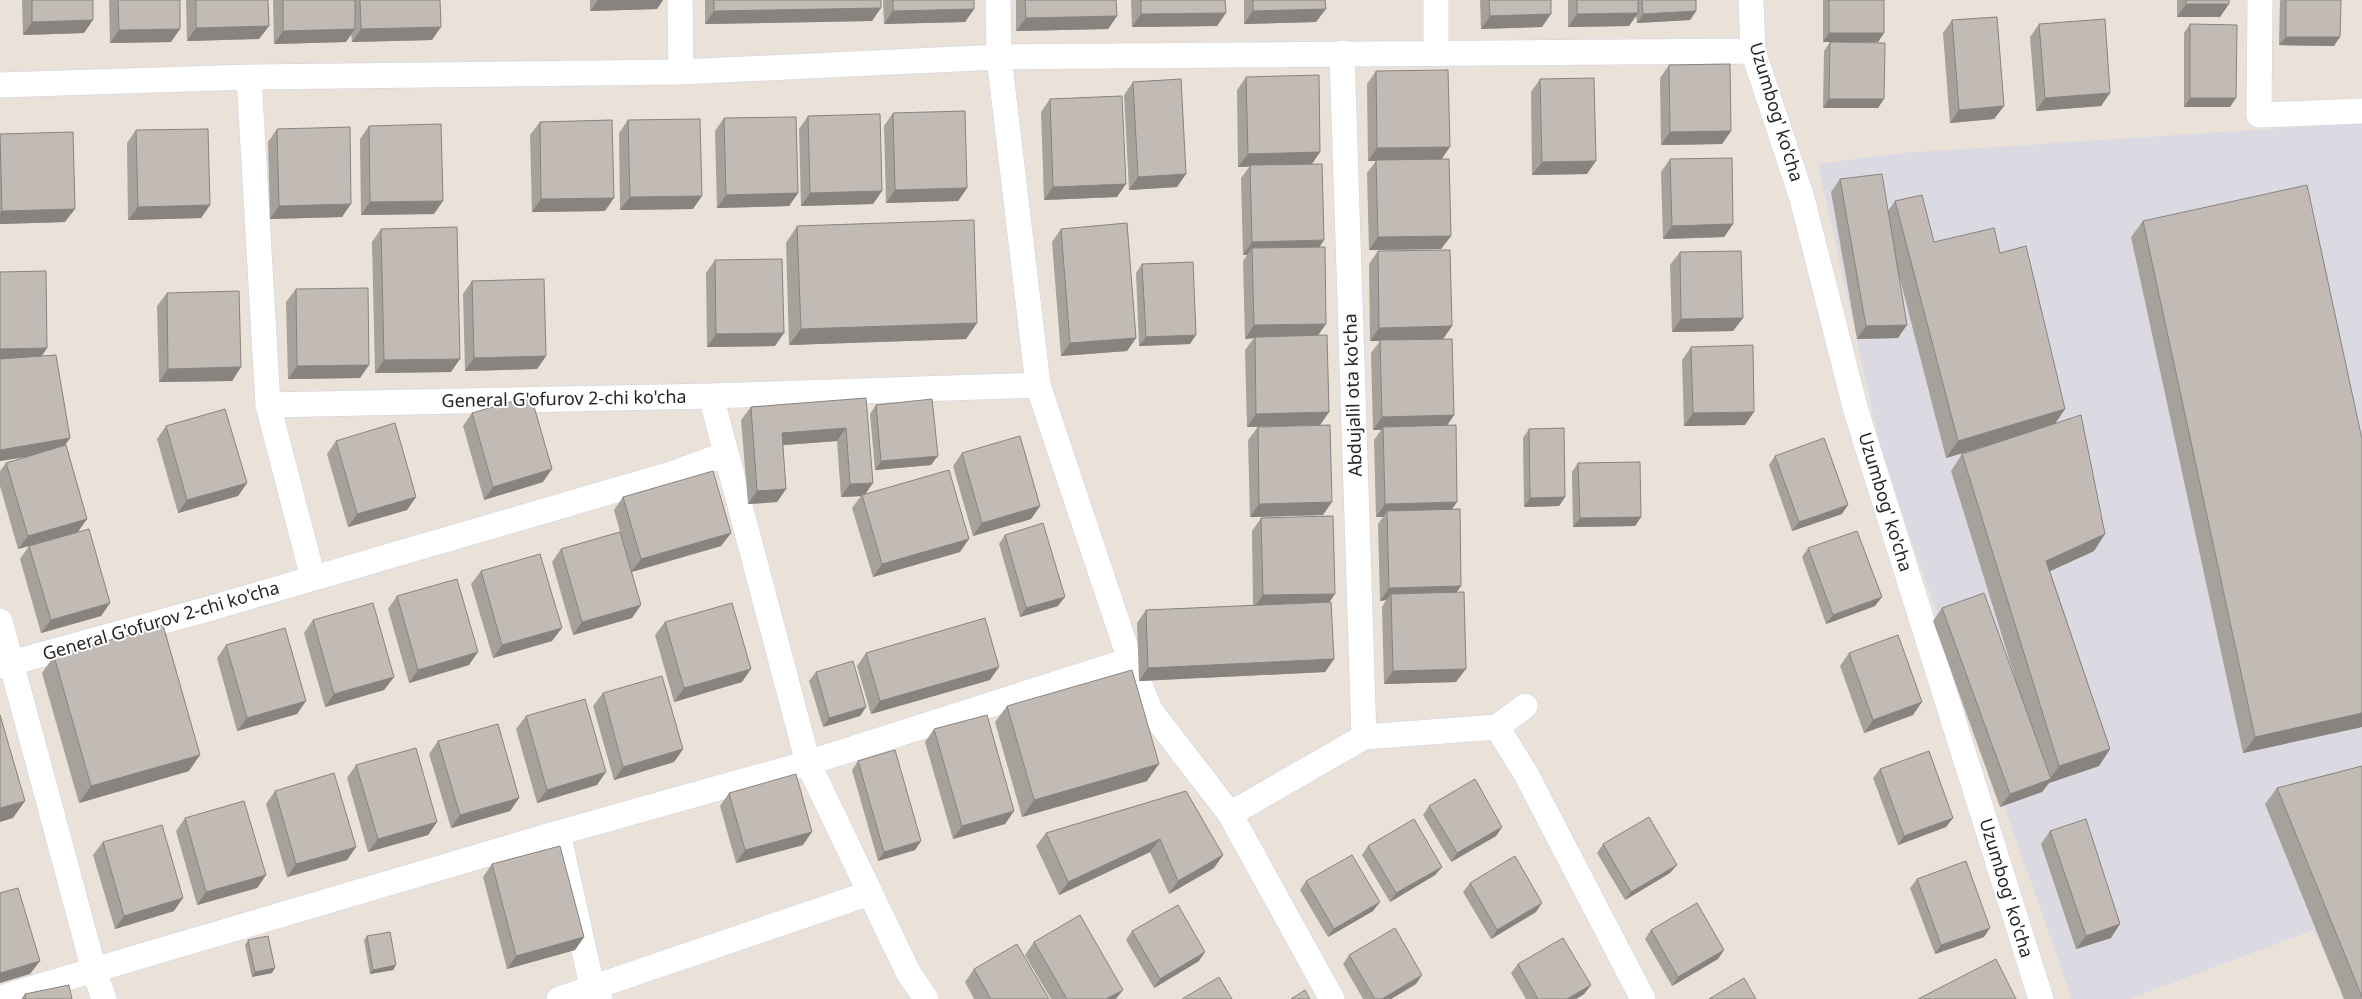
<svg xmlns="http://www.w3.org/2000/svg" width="2362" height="999" font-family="'Noto Sans',sans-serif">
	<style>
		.industrial { fill: #dbd9e2 }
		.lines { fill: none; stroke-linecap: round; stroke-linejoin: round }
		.minor-casing { stroke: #ced3e0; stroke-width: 26 }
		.minor { stroke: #fff; stroke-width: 25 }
		.wall { fill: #a7a19c }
		.shaded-wall { fill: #88837f }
		.building { fill: #c2bbb5; stroke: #88837f }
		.labels { text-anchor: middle; stroke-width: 4; stroke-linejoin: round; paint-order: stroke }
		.street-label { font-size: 18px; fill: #272727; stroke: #fff }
	</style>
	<rect width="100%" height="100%" fill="#eae1d8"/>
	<path class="industrial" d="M2362 123V999H2346L2313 930 2129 999H2072L1883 459 1818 164 1903 153Z"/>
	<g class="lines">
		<g class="minor-casing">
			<path id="minor" d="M680 0 681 72
				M998 0 999 57 1038 385 1130 660 1150 710 1230 814 1332 999
				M1436 0V52
				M1751 0 1753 51 1802 198 1856 411 2041 999
				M2260 0 2259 115 2362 111
				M1342 53 1364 737
				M249 77 268 405 313 578
				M0 85 249 77 681 72 999 57 1753 51
				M711 396 808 763 908 972 926 999
				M268 405 711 396 1038 385
				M0 621 94 970 0 998
				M0 666 208 609 671 474 726 454
				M1497 727 1526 774 1643 999
				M1230 814 1364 737 1497 727 1525 706
				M558 833 592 986 600 999
				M104 999 94 970 558 833 808 763 1130 660
				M559 999 870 893"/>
		</g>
		<use href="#minor" class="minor"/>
	</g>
	<path class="wall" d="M22 0H93L84 33 23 35Z
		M109 0H180L171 42 110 43Z
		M186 0H268L269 26 259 39 187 41Z
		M273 0H440L432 40 352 42 351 34 346 42 274 44Z
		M590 0H663L657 9 590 11Z
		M705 0H881L872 21 705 24Z
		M883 0H974V9L965 22 884 24Z
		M1016 0H1116L1117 16 1108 29 1016 31Z
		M1131 0H1225L1217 26 1132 27Z
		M1244 0H1325L1316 22 1244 24Z
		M1480 0H1551L1542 27 1481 29Z
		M1568 0H1696V11L1690 20 1637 23 1636 16 1629 26 1568 27Z
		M1823 0H1884V33L1878 42H1823Z
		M2177 0H2229L2220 17H2177Z
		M2280 0H2341L2334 46 2279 45Z
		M1952 20 2004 106 1994 119 1950 123 1943 33Z
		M2039 24 2110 93 2101 106 2036 111 2030 37Z
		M2190 24 2230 107H2184V33Z
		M1830 42 1878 108H1823L1824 51Z
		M1669 65 1731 131 1722 144 1661 145 1660 78Z
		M1376 71 1441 159 1451 236 1441 249 1369 250 1367 173 1376 161H1368L1367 84Z
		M1246 77 1320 152 1312 164 1320 247 1318 335 1329 412 1320 425 1247 427 1245 350 1254 338 1245 339 1243 261 1247 255H1243L1241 178 1250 166 1238 167 1237 90Z
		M1540 79 1587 174 1532 175 1531 92Z
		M1133 82 1186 174 1177 187 1129 190 1124 95Z
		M1050 99 1117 197 1044 200 1041 112Z
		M893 113 967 188 958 201 886 203 884 126Z
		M808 116 882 191 873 204 801 206 799 129Z
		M724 118 798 193 789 206 717 208 715 131Z
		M628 120 693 209 620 210 619 133Z
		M540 122 605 211 532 212 530 135Z
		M369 126 434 214 361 215 360 139Z
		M277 129 342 217 270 219 268 142Z
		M136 130 210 205 201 218 128 220 127 143Z
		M0 135 65 222 0 224Z
		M1670 159 1733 224 1724 237 1663 239 1661 172Z
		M1840 179 1888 211 1895 201 1934 242 2000 253 2065 409 2055 424 2105 534 2094 551 2050 571 2110 749 2099 766 2049 783 2042 792 2000 807 1933 621 1942 608 2015 678 1951 471 1962 454 2001 441 1946 458 1899 275 1898 338 1857 339 1831 192Z
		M2143 221 2362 439V727L2243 753 2131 237Z
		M797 226 977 323 966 339 789 345 786 243Z
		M381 229 451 372 375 373 372 242Z
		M1061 229 1136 338 1127 351 1061 356 1052 242Z
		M1378 251 1452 326 1443 339 1454 415 1447 426 1457 592 1456 682 1384 684 1382 607 1386 600 1380 601 1378 524 1383 517H1376L1374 440 1381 430H1373L1371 353 1380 341H1370L1369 264Z
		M1680 252 1743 318 1733 331 1672 332 1670 265Z
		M715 260 775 346 707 347 706 273Z
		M1142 264 1190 344 1139 346 1136 273Z
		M0 272 47 348 42 356 65 445 78 532 18 549 0 486V471L6 463 25 457 0 461Z
		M472 281 546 356 537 369 465 371 463 294Z
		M296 289 360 378 288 379 286 302Z
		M167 293 241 367 232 381 159 382 157 306Z
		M1691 347 1745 425 1684 426 1682 360Z
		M866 398 865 494 960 552 873 577 852 508 861 496 841 497 837 441 783 445 786 489 777 502 748 504 741 420 751 407Z
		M876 405 931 465 875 470 870 414Z
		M472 413 543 482 484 500 463 426Z
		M166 426 247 483 238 496 178 513 157 439Z
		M1258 427 1323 515 1250 517 1248 440Z
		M1529 429 1565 497 1559 506 1524 507 1523 438Z
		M336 441 416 497 407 510 348 527 327 454Z
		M962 453 1040 506 1031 519 973 536 953 466Z
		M1775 456 1842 514 1792 531 1769 465Z
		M1578 463 1641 517 1635 526 1573 527 1572 472Z
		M623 497 731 533 721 546 632 572V618L573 635 552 562 561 549 620 532 614 510Z
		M1261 518 1329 603 1334 659 1325 672 1139 681 1137 623 1146 610 1253 606 1252 531Z
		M1005 535 1058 606 1020 617 999 544Z
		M29 546 110 603 101 616 41 633 20 559Z
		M1808 548 1875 606 1826 624 1802 557Z
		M481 571 552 641 493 658 471 584Z
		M397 596 469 665 409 683 388 609Z
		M313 620 394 677 384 690 325 707 304 633Z
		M665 622 742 682 674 702 655 635Z
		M226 645 297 714 237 731 217 658Z
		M866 653 990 680 871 714 857 666Z
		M1849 653 1913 715 1864 733 1840 666Z
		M54 656 189 771 79 803 42 673Z
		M816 672 866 707 860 716 823 727 809 681Z
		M603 693 683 749 674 762 614 780 593 706Z
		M1007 706 1147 781 1022 817 995 722Z
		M526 716 597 785 537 803 516 729Z
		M934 729 1014 811 1005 824 953 839 925 742Z
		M438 741 519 798 510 811 451 828 429 754Z
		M858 761 921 841 915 850 878 861 852 770Z
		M356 765 437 822 428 835 368 852 347 778Z
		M2362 766V999H2344L2265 804 2277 788Z
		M1880 769 1953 818 1946 827 1898 845 1873 778Z
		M275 791 356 847 347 860 287 877 266 804Z
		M1186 791 1223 855 1214 868 1169 894 1150 852 1059 895 1036 846 1046 833Z
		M729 793 803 845 736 863 720 806Z
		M1429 806 1502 827 1496 836 1451 862 1423 815Z
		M185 818 266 875 257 888 197 905 176 831Z
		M2050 831 2111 938 2076 949 2041 844Z
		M103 842 174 911 115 929 93 855Z
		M1603 844 1670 873 1625 900 1597 853Z
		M1368 846 1442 867 1435 875 1390 902 1362 855Z
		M492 864 584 937 575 950 507 969 483 877Z
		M1917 879 1984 937 1935 954 1910 888Z
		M1306 881 1373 911 1328 937 1300 890Z
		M1470 883 1536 912 1491 939 1463 892Z
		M1651 930 1718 959 1672 986 1645 939Z
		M1132 931 1199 961 1154 988 1126 940Z
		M367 936 396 965 393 970 370 974 364 940Z
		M248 940 272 973 252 977 245 945Z
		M1034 942 1116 999H1051L1025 955Z
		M1349 955 1416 984 1391 999H1363L1343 964Z
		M1518 964 1591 985 1584 994 1576 999H1526L1511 973Z
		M974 969 1049 999H974L965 982Z
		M25 994 26 999H21Z"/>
	<path class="shaded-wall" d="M598 0H663L657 9 590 11Z
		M2186 4H2229L2220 17H2177Z
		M881 8 872 21 705 24 714 11Z
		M974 9 965 22 884 24 893 11Z
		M1326 9 1316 22 1244 24 1253 11Z
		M1696 11 1690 20 1637 23 1643 14Z
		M1226 13 1217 26 1132 27 1141 14Z
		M1638 13 1629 26 1568 27 1577 14Z
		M1551 14 1542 27 1481 29 1490 16Z
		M1117 16 1108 29 1016 31 1026 18Z
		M93 20 84 33 23 35 32 22Z
		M269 26 259 39 187 41 196 28Z
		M441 27 432 40 352 42 361 29Z
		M180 29 171 42 110 43 119 30Z
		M355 29 346 42 274 44 283 31Z
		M1829 33H1884L1878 42H1823Z
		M2286 37H2340L2334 46 2279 45Z
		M2110 93 2101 106 2036 111 2045 98Z
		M2190 98H2236L2230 107H2184Z
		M1829 99H1884L1878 108H1823Z
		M2004 106 1994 119 1950 123 1959 110Z
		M1731 131 1722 144 1661 145 1670 132Z
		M1450 147 1441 160 1368 161 1377 148Z
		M1320 152 1311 165 1238 167 1248 154Z
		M1596 161 1587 174 1532 175 1542 162Z
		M1186 174 1177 187 1129 190 1138 177Z
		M1126 184 1117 197 1044 200 1053 187Z
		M967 188 958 201 886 203 895 190Z
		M882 191 873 204 801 206 810 193Z
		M798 193 789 206 717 208 726 195Z
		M702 196 693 209 620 210 630 197Z
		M614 198 605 211 532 212 541 199Z
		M443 201 434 214 361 215 370 202Z
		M351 204 342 217 270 219 279 206Z
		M210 205 201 218 128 220 138 207Z
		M75 209 65 222 0 224V213L2 211Z
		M1733 224 1724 237 1663 239 1672 226Z
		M1451 236 1441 249 1369 250 1378 237Z
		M1324 240 1315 254 1252 248 1247 255H1243L1252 242Z
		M1743 318 1733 331 1672 332 1681 319Z
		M977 323 966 339 789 345 801 329Z
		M1326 324 1317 337H1255L1254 338 1245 339 1254 325Z
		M1907 325 1898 338 1857 339 1866 326Z
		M1452 326 1443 339 1370 341 1379 328Z
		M784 333 775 346 707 347 716 334Z
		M1196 335 1190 344 1139 346 1146 337Z
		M1136 338 1127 351 1061 356 1070 343Z
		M47 348 38 361 0 362V349Z
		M546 356 537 369 465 371 474 358Z
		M460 359 451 372 375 373 384 360Z
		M369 365 360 378 288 379 297 366Z
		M241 367 232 381 159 382 168 369Z
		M2065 409 2053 426 1946 458 1958 441Z
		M1329 412 1320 425 1247 427 1256 414Z
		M1754 412 1745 425 1684 426 1693 413Z
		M1454 415 1445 428 1383 427 1381 430H1373L1382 417Z
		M846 428 837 441 772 446 782 433Z
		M70 438 61 451 0 461V450Z
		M938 456 931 465 875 470 881 461Z
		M552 469 543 482 484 500 493 487Z
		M247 483 238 496 178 513 187 500Z
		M873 483 864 496 841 497 850 484Z
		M786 489 777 502 748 504 757 491Z
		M416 497 407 510 348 527 357 514Z
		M1565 497 1559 506 1524 507 1530 498Z
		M1332 502 1323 515 1250 517 1259 504Z
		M1457 502 1448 515 1387 511 1383 517H1376L1385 504Z
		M1848 505 1842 514 1792 531 1799 522Z
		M1040 506 1031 519 973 536 982 523Z
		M1641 517 1635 526 1573 527 1580 518Z
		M87 519 78 532 18 549 28 536Z
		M731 533 721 546 631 572 641 559Z
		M2105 534 2094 551 2035 578 2046 561Z
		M969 539 960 552 873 577 882 564Z
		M1461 586 1452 599 1391 594 1386 600 1380 601 1389 588Z
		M1335 594 1326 607 1253 608 1263 595Z
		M1065 597 1058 606 1020 617 1026 608Z
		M1882 597 1875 606 1826 624 1833 615Z
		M110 603 101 616 41 633 51 620Z
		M641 605 632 618 573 635 582 622Z
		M562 628 552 641 493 658 502 645Z
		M478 652 469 665 409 683 418 670Z
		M1334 659 1325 672 1139 681 1148 668Z
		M999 667 990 680 871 714 880 701Z
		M751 669 742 682 674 702 684 688Z
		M1466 669 1456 682 1384 684 1393 671Z
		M394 677 384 690 325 707 334 694Z
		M306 701 297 714 237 731 247 718Z
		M1922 702 1913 715 1864 733 1873 720Z
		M866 707 860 716 823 727 829 718Z
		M2362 713V727L2243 753 2255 737Z
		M683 749 674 762 614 780 623 767Z
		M2110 749 2099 766 2049 783 2042 792 2000 807 2010 794 2050 779 2059 766Z
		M200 755 189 771 79 803 91 786Z
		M1159 764 1147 781 1022 817 1034 800Z
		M606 772 597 785 537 803 547 790Z
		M519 798 510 811 451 828 460 815Z
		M25 801 13 818 0 822V808Z
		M1014 811 1005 824 953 839 962 826Z
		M1953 818 1946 827 1898 845 1904 836Z
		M437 822 428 835 368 852 378 839Z
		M1502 827 1496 836 1451 862 1457 853Z
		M812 832 803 845 736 863 745 850Z
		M1160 839 1150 852 1059 895 1068 882Z
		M921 841 915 850 878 861 884 852Z
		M356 847 347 860 287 877 296 864Z
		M1223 855 1214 868 1169 894 1178 881Z
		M1677 865 1670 873 1625 900 1631 892Z
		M1442 867 1435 875 1390 902 1396 893Z
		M266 875 257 888 197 905 206 892Z
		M183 898 174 911 115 929 124 916Z
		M1380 902 1373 911 1328 937 1334 929Z
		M1542 903 1536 912 1491 939 1497 930Z
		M2120 924 2111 938 2076 949 2086 936Z
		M1990 928 1984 937 1935 954 1941 945Z
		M584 937 575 950 507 969 516 956Z
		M1724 950 1718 959 1672 986 1678 977Z
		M1205 952 1199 961 1154 988 1160 979Z
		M40 961 30 974 0 983V973Z
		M396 965 393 970 370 974 373 970Z
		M275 968 272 973 252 977 255 972Z
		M1422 975 1416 984 1391 999H1382Z
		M1591 985 1584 994 1576 999H1567Z
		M1123 990 1116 999H1106Z"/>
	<path class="building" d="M32 0H93V20L32 22Z
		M118 0H180V29L119 30Z
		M196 0H268L269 26 196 28Z
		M283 0H355V29L283 31Z
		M360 0H440L441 27 361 29Z
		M714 0H881V8L714 11Z
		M893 0H974V9L893 11Z
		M1025 0H1116L1117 16 1026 18Z
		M1141 0H1225L1226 13 1141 14Z
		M1253 0H1325L1326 9 1253 11Z
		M1489 0H1551V14L1490 16Z
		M1577 0H1638V13L1577 14Z
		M1642 0H1696V11L1643 14Z
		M1829 0H1884V33H1829Z
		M2186 0H2229V4H2186Z
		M2286 0H2341L2340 37H2286Z
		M1997 17 2004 106 1959 110 1952 20Z
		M2105 19 2110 93 2045 98 2039 24Z
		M2190 24 2237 25 2236 98H2190Z
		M1830 42 1885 43 1884 99H1829Z
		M1730 64 1731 131 1670 132 1669 65Z
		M1448 70 1450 147 1377 148 1376 71Z
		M1319 75 1320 152 1248 154 1246 77Z
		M1594 78 1596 161 1542 162 1540 79Z
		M1181 79 1186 174 1138 177 1133 82Z
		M1122 96 1126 184 1053 187 1050 99Z
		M965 111 967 188 895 190 893 113Z
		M880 114 882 191 810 193 808 116Z
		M796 117 798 193 726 195 724 118Z
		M700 119 702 196 630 197 628 120Z
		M612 120 614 198 541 199 540 122Z
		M441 124 443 201 370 202 369 126Z
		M350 127 351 204 279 206 277 129Z
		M208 129 210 205 138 207 136 130Z
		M73 132 75 209 2 211 0 134Z
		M1732 158 1733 224 1672 226 1670 159Z
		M1449 159 1451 236 1378 237 1376 160Z
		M1322 164 1324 240 1252 242 1250 165Z
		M1882 174 1907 325 1866 326 1840 179Z
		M2307 185 2362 439V713L2255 737 2143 221Z
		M1922 195 1934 242 1994 228 2000 253 2026 246 2065 409 1958 441 1895 201Z
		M974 220 977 323 801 329 797 226Z
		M1127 223 1136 338 1070 343 1061 229Z
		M457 227 460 359 384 360 381 229Z
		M1325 247 1326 324 1254 325 1252 248Z
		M1450 250 1452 326 1379 328 1378 251Z
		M1741 251 1743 318 1681 319 1680 252Z
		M782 259 784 333 716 334 715 260Z
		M1193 262 1196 335 1146 337 1142 264Z
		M46 271 47 348 0 349V272Z
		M544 279 546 356 474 358 472 281Z
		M368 288 369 365 297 366 296 289Z
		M239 291 241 367 168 369 167 293Z
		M1327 335 1329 412 1256 414 1255 337Z
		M1452 339 1454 415 1382 417 1380 340Z
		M1753 345 1754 412 1693 413 1691 347Z
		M56 355 70 438 0 450V359Z
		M531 396 552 469 493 487 472 413Z
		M866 398 873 483 850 484 846 428 782 433 786 489 757 491 751 407Z
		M932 399 938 456 881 461 876 405Z
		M225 409 247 483 187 500 166 426Z
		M2081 415 2105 534 2046 561 2110 749 2059 766 1962 454Z
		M395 423 416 497 357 514 336 441Z
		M1330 425 1332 502 1259 504 1258 427Z
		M1456 425 1457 502 1385 504 1383 427Z
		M1564 428 1565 497 1530 498 1529 429Z
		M1020 436 1040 506 982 523 962 453Z
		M1824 438 1848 505 1799 522 1775 456Z
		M66 445 87 519 28 536 6 463Z
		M1640 462 1641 517 1580 518 1578 463Z
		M949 470 969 539 882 564 862 495Z
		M713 471 731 533 641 559 623 497Z
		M1460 509 1461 586 1389 588 1387 511Z
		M1333 516 1335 594 1263 595 1261 518Z
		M1043 523 1065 597 1026 608 1005 535Z
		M89 529 110 603 51 620 29 546Z
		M1857 531 1882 597 1833 615 1808 548Z
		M620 532 641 605 582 622 561 549Z
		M540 554 562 628 502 645 481 571Z
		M457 579 478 652 418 670 397 596Z
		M1464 592 1466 669 1393 671 1391 594Z
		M1984 593 2051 779 2010 794 1942 608Z
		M1331 602 1334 659 1148 668 1146 610Z
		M373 603 394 677 334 694 313 620Z
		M732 603 751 669 684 688 665 622Z
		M985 618 999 667 880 701 866 653Z
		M163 625 200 755 91 786 54 656Z
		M285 628 306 701 247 718 226 645Z
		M1898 635 1922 702 1873 720 1849 653Z
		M853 661 866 707 829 718 816 672Z
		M1132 670 1159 764 1034 800 1007 706Z
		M662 676 683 749 623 767 603 693Z
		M585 699 606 772 547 790 526 716Z
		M0 715 25 801 0 808Z
		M987 715 1014 811 962 826 934 729Z
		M498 724 519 798 460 815 438 741Z
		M416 748 437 822 378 839 356 765Z
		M895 750 921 841 884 852 858 761Z
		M1929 751 1953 818 1904 836 1880 769Z
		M2362 766V997L2277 788Z
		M334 773 356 847 296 864 275 791Z
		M796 774 812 832 745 850 729 793Z
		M1475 779 1502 827 1457 853 1429 806Z
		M1186 791 1223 855 1178 881 1160 839 1068 882 1046 833Z
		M244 801 266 875 206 892 185 818Z
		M1649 817 1677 865 1631 892 1603 844Z
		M1414 819 1442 867 1396 893 1368 846Z
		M2086 819 2120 924 2086 936 2050 831Z
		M162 825 183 898 124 916 103 842Z
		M560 846 584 937 516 956 492 864Z
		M1352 855 1380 902 1334 929 1306 881Z
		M1515 856 1542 903 1497 930 1470 883Z
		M1966 861 1990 928 1941 945 1917 879Z
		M18 888 40 961 0 973V893Z
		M1697 903 1724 950 1678 977 1651 930Z
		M1178 905 1205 952 1160 979 1132 931Z
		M1080 915 1123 990 1106 999H1067L1034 942Z
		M1395 928 1422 975 1382 999H1375L1349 955Z
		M390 932 396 965 373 970 367 936Z
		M268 936 275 968 255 972 248 940Z
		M1563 938 1591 985 1567 999H1538L1518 964Z
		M1017 944 1049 999H991L974 969Z
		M1996 959 2016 999H1918Z
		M1219 977 1232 999H1182Z
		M1744 978 1756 999H1709Z
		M69 985 72 999H26L25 994Z
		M1305 990 1310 999H1291Z"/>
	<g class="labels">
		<g class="street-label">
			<text transform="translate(1776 112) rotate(73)" y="6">Uzumbog' ko'cha</text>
			<text transform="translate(1353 395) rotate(-92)" y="6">Abdujalil ota ko'cha</text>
			<text transform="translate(564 399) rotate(-1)" y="6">General G'ofurov 2-chi ko'cha</text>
			<text transform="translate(1885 502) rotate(73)" y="6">Uzumbog' ko'cha</text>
			<text transform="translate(161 621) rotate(-16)" y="6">General G'ofurov 2-chi ko'cha</text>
			<text transform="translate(2006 888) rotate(73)" y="6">Uzumbog' ko'cha</text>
		</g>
	</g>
</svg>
